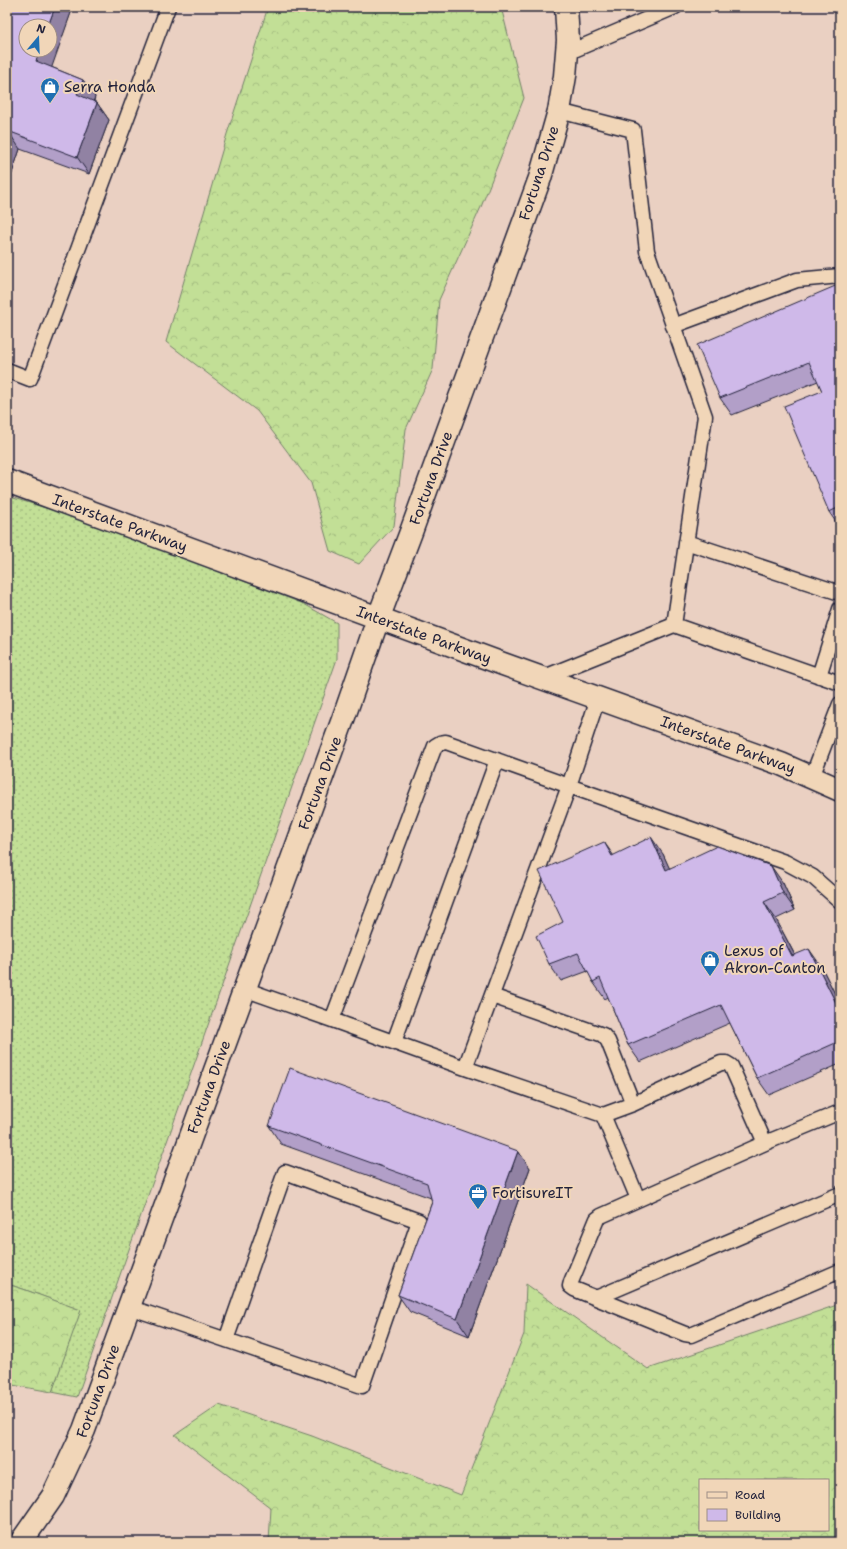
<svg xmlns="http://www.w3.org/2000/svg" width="847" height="1549" font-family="'Shantell Sans',sans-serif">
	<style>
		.grass { fill: url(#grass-dots); stroke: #728068 }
		.forest { fill: url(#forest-crowns); stroke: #728068; fill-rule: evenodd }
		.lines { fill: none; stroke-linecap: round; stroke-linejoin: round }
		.service-casing { stroke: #22223b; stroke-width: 17 }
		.minor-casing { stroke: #22223b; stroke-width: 25 }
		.service { stroke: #f1d6b8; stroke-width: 14 }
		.minor { stroke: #f1d6b8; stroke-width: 22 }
		.wall { fill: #b29fc8; stroke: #22223b }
		.shaded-wall { fill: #9182a3; stroke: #22223b }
		.building { fill: #cfb9e9; stroke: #22223b }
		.labels { text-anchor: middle; stroke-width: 4; stroke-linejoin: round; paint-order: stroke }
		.poi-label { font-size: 15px; fill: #22223b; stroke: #f1d6b8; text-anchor: start }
		.street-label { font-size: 15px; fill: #22223b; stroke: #f1d6b8 }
	</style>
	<defs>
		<pattern id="grass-dots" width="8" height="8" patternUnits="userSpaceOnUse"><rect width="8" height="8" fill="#c2df96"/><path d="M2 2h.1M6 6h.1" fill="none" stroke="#a6bf82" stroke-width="1.8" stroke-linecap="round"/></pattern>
		<pattern id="forest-crowns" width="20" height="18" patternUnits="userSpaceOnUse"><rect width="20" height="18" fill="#c2df96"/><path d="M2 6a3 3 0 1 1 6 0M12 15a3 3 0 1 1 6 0" fill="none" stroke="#a6bf82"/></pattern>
	</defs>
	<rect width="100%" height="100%" fill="#ead0c2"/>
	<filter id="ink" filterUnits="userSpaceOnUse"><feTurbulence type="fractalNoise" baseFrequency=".025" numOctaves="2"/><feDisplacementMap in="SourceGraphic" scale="8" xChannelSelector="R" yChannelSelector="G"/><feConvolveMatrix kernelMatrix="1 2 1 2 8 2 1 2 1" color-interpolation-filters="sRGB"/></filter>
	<g filter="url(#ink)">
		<path class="grass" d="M7 496 75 517 304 604 337 623V659L77 1397 52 1392 80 1310 23 1289 7 1284Z"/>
		<path class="forest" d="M268 7H501L524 98 481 207 439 300 433 369 406 429 394 526 359 564 330 551 311 483 257 411 166 342 227 134Z
			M7 1284 23 1289 81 1310 52 1392 7 1384Z
			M526 1284 648 1369 840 1304V1542H269L271 1508 175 1435 219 1405 312 1436 461 1495 524 1334ZM700 1480H828V1530H700Z"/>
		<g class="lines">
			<g class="service-casing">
				<path id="service" d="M567 53 675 7
					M559 111 633 130 647 251 705 416 674 625
					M673 326 797 280 840 276
					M7 370 30 379 168 7
					M686 542 840 593
					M819 676 840 609
					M542 678 674 625 840 683
					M812 777 840 704
					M244 989 332 1020 435 746 440 743 446 742 569 786 598 698
					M492 996 603 1035 608 1041 633 1104
					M332 1020 465 1068 603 1115 633 1104 721 1063H726L731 1066 765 1143 840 1112
					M394 1042 497 760
					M465 1068 569 786 785 862 813 877 840 901
					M603 1115 638 1199
					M765 1143 601 1216 597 1219 571 1282 570 1286 574 1289 685 1334 691 1335 840 1271
					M596 1298 840 1194
					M129 1307 362 1386 419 1221 285 1172 226 1340"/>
			</g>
			<g class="minor-casing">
				<path id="minor" d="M7 481 503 664 781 764 840 790
					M21 1542 53 1496 84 1430 346 711 378 619 411 532 540 178 559 111 565 76 568 40 566 7"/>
			</g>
			<use href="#service" class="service"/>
			<use href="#minor" class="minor"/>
		</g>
		<path class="wall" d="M7 7H73L51 67 83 80 95 97 94 101 97 103 109 120 89 174 20 149 7 188Z
			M840 284V528L829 512 822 391 818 381 732 415 720 398Z
			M663 854 669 868 783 883 795 910 776 919 795 955 821 966 840 1004V1064L769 1095 757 1078 730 1023 640 1062 628 1045 608 997 605 999 593 982 588 971 561 981 549 964 563 922 613 856Z
			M269 1126 518 1151 530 1168 469 1336 410 1312 398 1295 432 1202 431 1198 281 1144Z"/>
		<path class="shaded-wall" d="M55 7H73L48 78 36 61 40 50H50V26H48Z
			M83 80 95 97 89 112 77 94Z
			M97 103 109 120 89 174 77 157Z
			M8 131 20 149 7 188V136Z
			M651 837 663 854 678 887 666 870Z
			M604 842 616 859 612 856Z
			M771 866 783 883 795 910 783 893Z
			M764 902 776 919 804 973 792 956Z
			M809 949 821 966 840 1004V1011Z
			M518 1151 530 1168 469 1336 457 1319Z"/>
		<path class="building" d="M7 7H55L48 26H26V50H40L36 61 83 80 77 94 97 103 77 157 8 131 7 136Z
			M840 284V507L829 512 784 406 822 391 809 362 720 398 697 345Z
			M651 837 666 870 717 846 771 866 783 893 764 902 792 956 809 949 840 1011V1041L757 1078 721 1005 628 1045 600 978 593 982 578 953 549 964 536 936 563 922 539 871 604 842 612 856Z
			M290 1068 518 1151 457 1319 398 1295 432 1202 427 1183 269 1126Z"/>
	</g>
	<defs>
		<g id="shop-pin" transform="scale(1)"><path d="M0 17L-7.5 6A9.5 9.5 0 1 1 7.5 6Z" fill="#1f6fb2" stroke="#f1d6b8"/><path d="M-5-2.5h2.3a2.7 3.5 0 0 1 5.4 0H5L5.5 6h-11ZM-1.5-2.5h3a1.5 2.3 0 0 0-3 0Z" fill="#fff"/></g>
		<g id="office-pin" transform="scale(1)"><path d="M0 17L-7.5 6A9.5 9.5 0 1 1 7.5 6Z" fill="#1f6fb2" stroke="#f1d6b8"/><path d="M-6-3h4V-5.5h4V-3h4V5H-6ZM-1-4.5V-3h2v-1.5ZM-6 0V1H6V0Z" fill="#fff"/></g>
	</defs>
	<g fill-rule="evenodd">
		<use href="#shop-pin" x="50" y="87"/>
		<use href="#shop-pin" x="710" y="960"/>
		<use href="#office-pin" x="478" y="1193"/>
	</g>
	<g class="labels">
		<g class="poi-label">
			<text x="64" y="92">Serra Honda</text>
			<text x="724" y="956">Lexus of<tspan x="724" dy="17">Akron-Canton</tspan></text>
			<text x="492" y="1198">FortisureIT</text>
		</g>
		<g class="street-label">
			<text transform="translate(539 173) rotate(-72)" y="5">Fortuna Drive</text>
			<text transform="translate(431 478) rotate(-70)" y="5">Fortuna Drive</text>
			<text transform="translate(120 523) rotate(20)" y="5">Interstate Parkway</text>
			<text transform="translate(424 635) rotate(20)" y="5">Interstate Parkway</text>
			<text transform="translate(728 745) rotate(20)" y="5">Interstate Parkway</text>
			<text transform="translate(320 783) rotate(-70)" y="5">Fortuna Drive</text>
			<text transform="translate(209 1087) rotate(-70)" y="5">Fortuna Drive</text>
			<text transform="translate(98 1391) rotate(-70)" y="5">Fortuna Drive</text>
		</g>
	</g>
	<rect width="847" height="1549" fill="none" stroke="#f1d6b8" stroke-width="24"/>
	<rect x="12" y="12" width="823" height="1525" fill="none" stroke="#22223b" stroke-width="1.5" filter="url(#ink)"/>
	<rect x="699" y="1479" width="130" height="52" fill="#f1d6b8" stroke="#9e8e86"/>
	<rect x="707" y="1492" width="20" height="6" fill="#f1d6b8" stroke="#9e8e86"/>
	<text x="735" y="1499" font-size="12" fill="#22223b">Road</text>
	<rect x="707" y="1509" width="20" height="12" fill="#cfb9e9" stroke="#9e8e86"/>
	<text x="735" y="1519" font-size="12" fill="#22223b">Building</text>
	<g transform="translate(38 38) rotate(19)"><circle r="19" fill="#f1d6b8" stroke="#9e8e86"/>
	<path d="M0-3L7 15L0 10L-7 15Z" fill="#1f6fb2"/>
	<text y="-6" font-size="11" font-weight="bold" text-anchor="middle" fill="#22223b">N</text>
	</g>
</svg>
